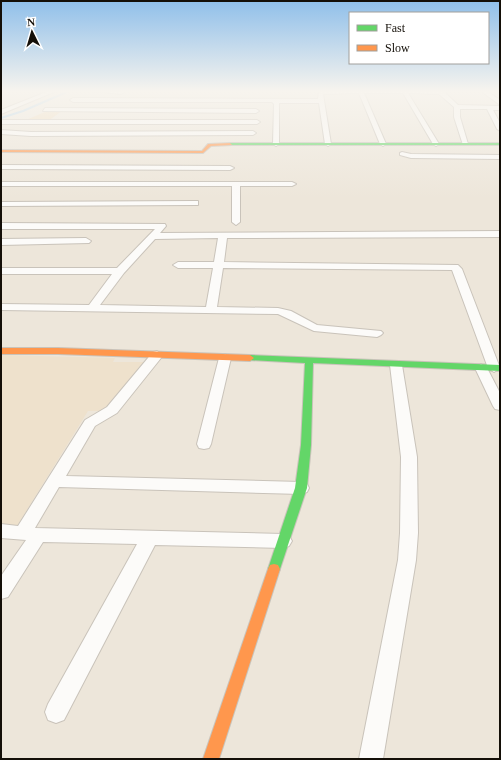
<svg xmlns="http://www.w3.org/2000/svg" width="501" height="760" font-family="Georgia,serif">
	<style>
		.built { fill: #eee1cc }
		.green { fill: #efdaba }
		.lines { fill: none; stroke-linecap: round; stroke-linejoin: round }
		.stream { stroke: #a9d0ec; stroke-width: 2 }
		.street-casing { stroke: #c9c3ba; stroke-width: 2 }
		.fast-casing { stroke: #c9c3ba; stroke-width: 2 }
		.slow-casing { stroke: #c9c3ba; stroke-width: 2 }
		.street { fill: #fcfbf9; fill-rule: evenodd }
		.fast { fill: #63d668; fill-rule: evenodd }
		.slow { fill: #ff974d; fill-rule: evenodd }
	</style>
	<rect width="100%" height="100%" fill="#ede6da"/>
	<path class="built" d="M1 355 115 358 113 362H146L106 411H88L17 526 1 525Z"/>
	<path class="green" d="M47 111H62L48 121 26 120Z"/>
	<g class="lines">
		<path class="stream" d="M1 118 23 111 69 91"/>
		<g class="street-casing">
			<path id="street" d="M49 91H56L1 114V110Z
				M93 91H123L124 92 121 94Z
				M319 91H443L458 105 500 106V110H493L500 123V131L497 129 487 109H460V117L468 144 463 145 454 117V107L439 94 408 93 439 144 436 146 433 144 403 93H364L386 144 383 146 380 144 359 93 323 94 331 144 328 146 325 144 319 103H279V144L276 146 273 144 274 104 272 102H73L70 100 73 98 318 99Z
				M481 91H487L500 100V105Z
				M45 108 256 109 259 111 256 113 43 111Z
				M1 120H257L260 122 257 124H1Z
				M1 130 31 132 253 131 256 133 253 135 31 136 1 134Z
				M402 152 411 154 500 155V159L411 158 400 155V153Z
				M1 165 230 166 234 168 230 170 1 169Z
				M1 182H292L296 184 292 186H240V222L236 225 232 222V186H1Z
				M195 201H198V205L1 206V202Z
				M1 223 165 224 166 226 160 233 500 231V237L227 238 224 262 458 265 462 269 500 368 494 372 488 368 452 270 223 268 217 307 278 308 291 311 317 325 381 331 383 333 381 335 377 337 314 331 278 314 1 310V304L89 305 112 274H1V268H117L155 229H1ZM218 238 214 262H178L173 265 178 268H213L206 307 100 305 124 273 155 239Z
				M86 238 91 241 89 243 1 245V239Z
				M157 351 163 355 161 358 117 413 95 426 66 476 301 482 307 484 309 488 307 492 301 494 59 487 35 528 283 534 289 536 292 541 289 546 283 548 155 545 64 720 56 723 48 720 45 712 48 704 137 544 43 542 8 597 1 599V576L26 540 1 538V524L18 526 85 420 107 407 153 352Z
				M225 354 231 358 211 444 209 448 204 449 199 448 197 444 219 358Z
				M396 361 402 365 417 457 418 533 416 560 383 759H359L398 560 400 533 401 457 390 365Z
				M481 364 487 368 500 393V410L495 409 493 406 475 368Z"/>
		</g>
		<g class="fast-casing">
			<path id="fast" d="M230 143H500V145H228Z
				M250 355 500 365V371L313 363 311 445 307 488 280 569 278 573 274 574 270 573 268 569 295 488 301 445 305 363 247 360 246 358Z"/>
		</g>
		<g class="slow-casing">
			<path id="slow" d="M230 143 232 145 211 146 203 153 1 152V150L202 151 208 144Z
				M1 348H58L250 355 254 358 250 361 58 354H1Z
				M274 564 278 565 280 569 219 759H203L268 569 270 565Z"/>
		</g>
		<use href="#street" class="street"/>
		<use href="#fast" class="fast"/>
		<use href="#slow" class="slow"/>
	</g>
	<linearGradient id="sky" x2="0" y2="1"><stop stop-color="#8fbfea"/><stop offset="0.46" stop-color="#f7f4ee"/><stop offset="1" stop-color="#f7f4ee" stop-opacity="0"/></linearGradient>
	<rect width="501" height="198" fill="url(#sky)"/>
	<rect width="501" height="760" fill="none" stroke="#140f08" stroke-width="4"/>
	<rect x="349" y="12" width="140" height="52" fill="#ffffff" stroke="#a19f9c"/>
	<rect x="357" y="25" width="20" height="6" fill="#63d668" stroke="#a19f9c"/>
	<text x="385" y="32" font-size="12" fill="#140f08">Fast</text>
	<rect x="357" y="45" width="20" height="6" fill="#ff974d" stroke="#a19f9c"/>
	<text x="385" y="52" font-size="12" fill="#140f08">Slow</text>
	<g transform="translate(32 32) rotate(355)" stroke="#ffffff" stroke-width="3" paint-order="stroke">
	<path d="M0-3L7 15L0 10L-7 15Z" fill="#140f08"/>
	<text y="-6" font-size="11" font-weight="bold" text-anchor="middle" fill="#140f08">N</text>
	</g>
</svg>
